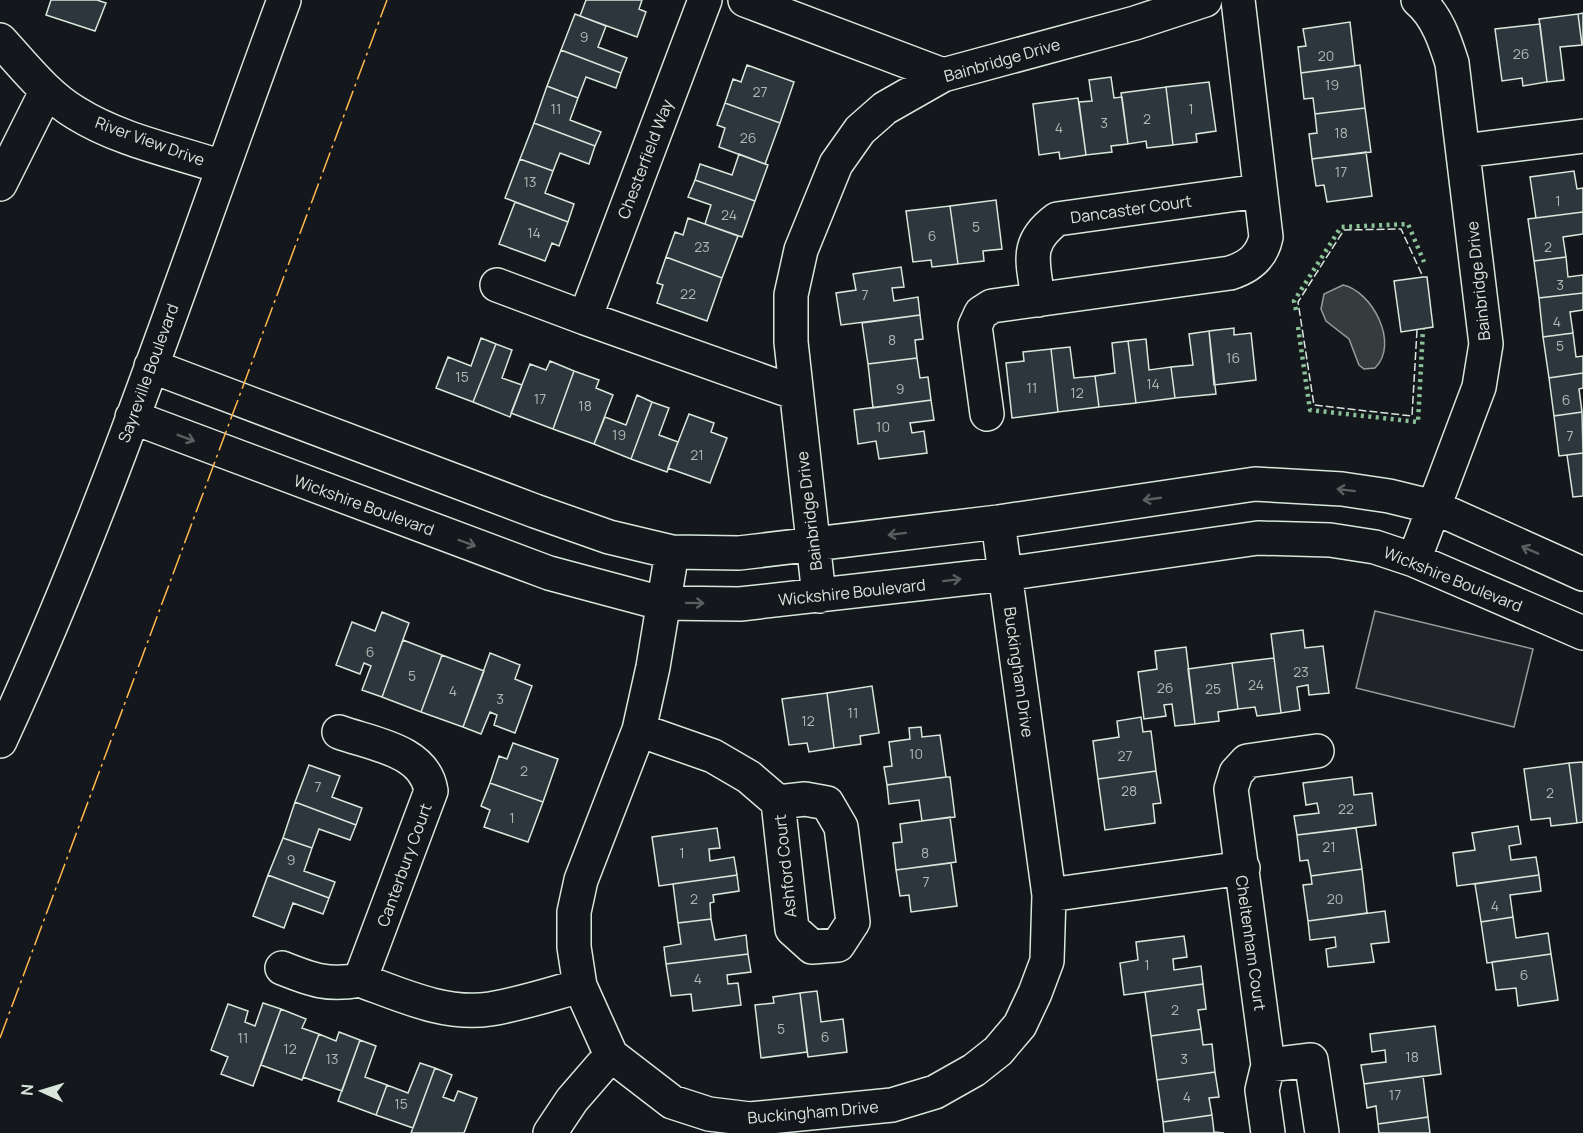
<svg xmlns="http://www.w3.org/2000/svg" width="1583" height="1133" font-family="Manrope,sans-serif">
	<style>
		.green { fill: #202428; stroke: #939e99; stroke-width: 1.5 }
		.water { fill: #363b3e; stroke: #939e99; stroke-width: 1.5 }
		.building { fill: #2c363c; stroke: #d8e6dc; stroke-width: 1.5 }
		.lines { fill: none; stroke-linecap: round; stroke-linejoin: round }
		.minor-casing { stroke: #d8e6dc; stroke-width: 36 }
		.minor { stroke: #14181c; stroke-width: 33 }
		.hedge { stroke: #8ac095; stroke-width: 4.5; stroke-dasharray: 3 4.5; stroke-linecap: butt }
		.fence { stroke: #d8e6dc; stroke-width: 1.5; stroke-dasharray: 8 3; stroke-linecap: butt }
		.power { stroke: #ffb74d; stroke-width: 1.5; stroke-dasharray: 21 4.5 3 4.5; stroke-linecap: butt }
		.oneway { stroke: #59605f }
		.labels { text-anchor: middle; stroke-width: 4.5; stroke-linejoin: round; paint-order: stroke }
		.number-label { font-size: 14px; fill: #adbab4 }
		.street-label { font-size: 16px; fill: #d8e6dc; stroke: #14181c }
	</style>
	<rect width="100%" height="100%" fill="#14181c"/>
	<path class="green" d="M1375 611 1533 649 1514 727 1356 688Z"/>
	<path class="water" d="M1343 285C1372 291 1400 344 1375 368L1364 369 1359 365 1349 339 1326 321 1321 309 1324 294Z"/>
	<path class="building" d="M51 0H97L106 3 95 31 46 15Z
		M586 0H642L639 9 646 12 637 37 580 16Z
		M1583 13V44L1582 45 1578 14Z
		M575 14 606 26 598 47 627 58 621 73 561 50Z
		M1578 14 1582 45 1560 47 1564 80 1547 82 1539 19Z
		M1350 22 1355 66 1301 73 1298 47 1306 46 1303 29Z
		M1540 24 1547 82 1523 86 1522 78 1502 81 1495 29Z
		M561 50 621 73 616 88 586 77 578 98 547 86Z
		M747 65 794 82 780 123 725 103 733 79 741 82Z
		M1360 65 1365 108 1315 114 1313 98 1304 99 1301 73Z
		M1111 77 1114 98 1122 97 1128 144 1111 146 1112 152 1086 155 1079 102 1092 101 1089 80Z
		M1209 82 1216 131 1196 134 1197 142 1173 145 1166 87Z
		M547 86 578 98 570 120 601 132 595 146 534 123Z
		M1166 87 1173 145 1147 148 1146 141 1128 144 1121 93Z
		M1078 98 1086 155 1060 159 1059 152 1039 155 1033 104Z
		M725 103 780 123 765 164 719 147 725 128 717 125Z
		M1365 108 1371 152 1312 159 1309 134 1317 133 1315 114Z
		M534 123 595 146 589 164 560 153 553 171 520 159Z
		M1366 152 1372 196 1327 202 1324 185 1316 186 1312 159Z
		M739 154 768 165 755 201 695 180 700 164 732 175Z
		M520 159 553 171 545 193 574 204 568 222 505 198Z
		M1574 171 1577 189 1583 188V212L1536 218 1530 177Z
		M695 180 755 201 742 237 705 224 711 205 688 197Z
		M996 200 1002 249 983 251 984 261 958 264 950 206Z
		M515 202 568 222 559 246 552 243 545 261 499 244Z
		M950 206 958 264 932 267 931 260 913 262 906 211Z
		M1583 212V234L1563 237 1566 257 1534 261 1528 219Z
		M688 218 738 236 722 278 666 257 675 232 683 235Z
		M666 257 722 278 707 321 657 303 663 285 657 283Z
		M1566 257 1568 277 1583 275V293L1539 298 1534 261Z
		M901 267 904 287 892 288 894 301 918 297 920 315 841 325 836 293 856 290 853 274Z
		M1423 277H1427L1433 327 1401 332 1394 281Z
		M1583 293V310L1570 312 1573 333 1543 337 1539 298Z
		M920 315 923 339 915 340 917 358 868 364 862 323Z
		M1234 328V335L1251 333 1256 380 1214 385 1209 331Z
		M1209 331 1216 394 1175 398 1171 367 1193 365 1189 334Z
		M1573 333 1576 357 1583 356V373L1549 378 1543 337Z
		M481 338 496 344 473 402 436 388 448 357 471 366Z
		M1146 339 1149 370 1171 367 1175 398 1136 403 1128 341Z
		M1128 341 1136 403 1099 407 1095 376 1115 373 1112 343Z
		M496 344 512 350 502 378 522 385 510 417 473 402Z
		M1070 347 1074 378 1095 376 1099 407 1058 412 1051 349Z
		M1051 349 1058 412 1012 418 1006 363 1024 361 1023 352Z
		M917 358 920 378 928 377 931 400 873 408 868 364Z
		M550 361 574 371 553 429 511 413 530 364 546 370Z
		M574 371 599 380 596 388 613 395 594 444 553 429Z
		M1583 373V388L1579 389 1582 412 1554 416 1549 378Z
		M637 395 652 402 631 459 594 444 605 417 626 425Z
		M931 400 934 420 910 423 912 433 924 431 927 453 879 459 876 441 858 444 854 410Z
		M652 402 669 408 659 435 678 442 667 472 631 459Z
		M1582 412 1583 453 1559 456 1554 416Z
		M689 414 714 423 711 432 727 438 710 483 668 468Z
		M1583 453V496L1573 497 1567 455Z
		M382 612 409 623 382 697 362 690 371 666 364 663 360 674 336 665 352 622 375 631Z
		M1303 630 1305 648 1323 646 1329 693 1309 695 1308 685 1297 687 1300 710 1281 713 1271 634Z
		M403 640 442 655 421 712 382 697Z
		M1186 647 1195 724 1175 726 1172 704 1164 705 1166 716 1144 719 1138 672 1157 669 1155 651Z
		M490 653 520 665 515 679 532 686 515 733 494 725 497 715 490 712 481 734 463 727Z
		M442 655 484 671 463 727 421 712Z
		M1274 658 1281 713 1257 716 1255 707 1238 709 1232 663Z
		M1232 663 1238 709 1218 712 1219 721 1195 724 1188 669Z
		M872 686 879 733 860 736 861 744 834 748 827 693Z
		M827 693 834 748 809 752 807 743 789 745 782 699Z
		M1141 717 1143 732 1151 731 1156 771 1098 779 1093 741 1119 737 1117 721Z
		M921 727 922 737 940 735 946 777 887 785 884 767 892 766 889 742 910 739 909 728Z
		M513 743 558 759 543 802 490 783 499 756 507 759Z
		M1583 762V822L1577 823 1569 763Z
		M1569 763 1577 823 1551 826 1550 818 1531 820 1524 769Z
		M309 765 340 776 332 797 362 808 356 825 295 802Z
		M1156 771 1161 803 1153 804 1155 823 1105 830 1098 779Z
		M946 777H950L955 817 922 821 919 800 889 804 887 785Z
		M1352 777 1354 795 1372 793 1376 825 1297 835 1294 816 1319 813 1317 803 1306 805 1303 783Z
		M490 783 543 802 528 842 484 827 490 810 481 806Z
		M295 802 356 825 350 840 319 829 312 848 283 838Z
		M950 817 956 862 896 870 893 843 902 842 900 824Z
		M1518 826 1521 844 1509 846 1511 860 1536 857 1539 875 1457 886 1453 853 1475 850 1472 833Z
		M717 828 720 848 709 849 710 861 734 857 737 875 659 886 652 837Z
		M1356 828 1362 869 1311 876 1308 860 1300 861 1297 835Z
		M283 838 312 848 304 871 335 882 329 898 268 875Z
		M951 863 957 906 911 912 909 895 900 896 896 870Z
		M1362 869 1367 913 1308 921 1303 885 1312 884 1311 876Z
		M268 875 329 898 323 914 293 903 284 928 253 916Z
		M737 875 739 891 713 895 714 902 710 903 711 919 678 923 673 884Z
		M1539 875 1541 891 1510 895 1513 917 1481 922 1475 884Z
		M1385 911 1389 942 1371 944 1374 962 1328 967 1326 949 1336 947 1335 937 1310 940 1308 921Z
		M1513 917 1516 938 1548 933 1551 954 1487 963 1481 922Z
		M711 919 715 940 746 935 748 954 666 964 664 947 681 944 678 923Z
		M1184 936 1187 957 1173 959 1174 970 1201 966 1203 984 1124 995 1120 963 1138 960 1136 942Z
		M748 954 751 972 727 975 728 984 738 983 741 1005 693 1011 691 994 671 996 666 964Z
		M1551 954 1558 1000 1518 1006 1516 988 1496 990 1492 962Z
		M1203 984 1206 1009 1198 1010 1201 1029 1151 1036 1145 992Z
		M817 991 821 1022 843 1019 847 1052 808 1057 800 993Z
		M800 993 807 1052 761 1058 755 1005 774 1003 773 997Z
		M263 1003 281 1009 253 1086 221 1074 228 1057 211 1050 228 1004 248 1011 245 1022 255 1026Z
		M281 1009 306 1019 302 1028 319 1034 302 1080 261 1065Z
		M1435 1026 1441 1074 1364 1084 1361 1065 1386 1062 1385 1050 1372 1052 1370 1034Z
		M1201 1029 1203 1045 1212 1044 1215 1072 1157 1080 1151 1036Z
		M339 1032 360 1040 342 1091 303 1077 319 1034 336 1041Z
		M360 1040 376 1046 365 1077 387 1085 376 1115 338 1101Z
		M420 1063 435 1068 413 1128 376 1115 387 1085 408 1093Z
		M435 1068 452 1075 443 1097 454 1101 458 1091 477 1098 464 1133H411Z
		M1215 1072 1219 1097 1209 1098 1212 1115 1163 1122 1157 1080Z
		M1423 1076 1428 1117 1378 1124 1376 1106 1367 1108 1364 1084Z
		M1212 1115 1214 1132 1224 1133H1164L1163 1122Z
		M1428 1117 1430 1133H1379L1378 1124Z"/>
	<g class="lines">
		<g class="minor-casing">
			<path id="minor" d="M705 0 585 318 796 393
				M745 0 943 75
				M0 40C24 66 46 95 76 113 119 140 174 151 222 167
				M1463 151 1583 136
				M0 184 46 92
				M497 285 585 318
				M1038 300C1034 263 1023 244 1057 219L1259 191
				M151 366 535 511 609 537 672 552 739 553 998 522 1255 484 1342 489 1389 496 1434 507 1583 574
				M987 414 975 326 981 313 992 306 1230 273C1249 267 1262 257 1266 237L1238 0
				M132 417 549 573 661 603 740 604 1005 574 1258 538 1330 540 1375 547 1414 560 1583 633
				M672 552 653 667 639 730 581 880 574 912V947L580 986 611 1055 672 1102 709 1114 750 1119 892 1105 935 1092 974 1070 998 1051 1020 1025 1035 993 1047 961 1049 895 998 522
				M1414 560 1479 387 1486 344 1452 63C1445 41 1437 16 1418 0
				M819 596 791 342V295L801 250 836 164 860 130 885 108 943 75 1135 23 1205 0
				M639 730 713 756 749 777 778 802 792 929 812 947 838 945 853 922 841 827 827 803 805 799 778 802
				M339 732C372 744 425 750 431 791L360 980C401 995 446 1016 490 1009 521 1004 551 994 580 986
				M0 741C111 501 192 248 284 0
				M1049 895 1243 868
				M282 968C312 980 328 986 360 980
				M1268 1065 1311 1060 1322 1133
				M550 1133 572 1100 611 1055
				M1268 1133 1262 1090 1268 1065 1231 789 1236 773 1247 761 1317 751"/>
		</g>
		<use href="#minor" class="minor"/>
		<path class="hedge" d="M1296 310 1294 301 1341 227 1408 224 1424 262
			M1298 327 1310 410 1418 422 1423 329"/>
		<path class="fence" d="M1417 330 1412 416 1314 405 1298 302 1344 230 1401 229 1423 277"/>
		<path class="power" d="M0 1038 387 0"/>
	</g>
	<defs><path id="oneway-shaft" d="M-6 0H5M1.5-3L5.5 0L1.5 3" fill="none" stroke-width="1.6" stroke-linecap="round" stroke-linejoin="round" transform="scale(1.5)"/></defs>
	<g class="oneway">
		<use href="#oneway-shaft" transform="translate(186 438) rotate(21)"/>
		<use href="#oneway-shaft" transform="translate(1346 490) rotate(-173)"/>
		<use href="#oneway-shaft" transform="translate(1152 499) rotate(172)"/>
		<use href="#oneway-shaft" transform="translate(897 534) rotate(173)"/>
		<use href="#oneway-shaft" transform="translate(467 543) rotate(20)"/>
		<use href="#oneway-shaft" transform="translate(1530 550) rotate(-156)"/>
		<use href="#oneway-shaft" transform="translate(952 580) rotate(-7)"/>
		<use href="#oneway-shaft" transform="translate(695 603) rotate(1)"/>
	</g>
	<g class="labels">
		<g class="number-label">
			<text x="584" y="42">9</text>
			<text x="1521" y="59">26</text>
			<text x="1326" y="61">20</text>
			<text x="1332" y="90">19</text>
			<text x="760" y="97">27</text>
			<text x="556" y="114">11</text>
			<text x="1191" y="114">1</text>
			<text x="1147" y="124">2</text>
			<text x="1104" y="128">3</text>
			<text x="1059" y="133">4</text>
			<text x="1341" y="138">18</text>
			<text x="748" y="143">26</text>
			<text x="1341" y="177">17</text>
			<text x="530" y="187">13</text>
			<text x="1558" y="206">1</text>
			<text x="729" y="220">24</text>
			<text x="976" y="232">5</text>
			<text x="534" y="238">14</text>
			<text x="932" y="241">6</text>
			<text x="702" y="252">23</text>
			<text x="1548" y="252">2</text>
			<text x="1560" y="290">3</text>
			<text x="688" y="299">22</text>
			<text x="865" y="300">7</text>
			<text x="1557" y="327">4</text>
			<text x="892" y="345">8</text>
			<text x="1560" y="351">5</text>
			<text x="1233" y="363">16</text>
			<text x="462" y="382">15</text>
			<text x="1153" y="389">14</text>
			<text x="1032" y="393">11</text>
			<text x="900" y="394">9</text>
			<text x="1077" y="398">12</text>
			<text x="540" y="404">17</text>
			<text x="1566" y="405">6</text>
			<text x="585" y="411">18</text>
			<text x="883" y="432">10</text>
			<text x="619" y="440">19</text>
			<text x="1570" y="441">7</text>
			<text x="697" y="460">21</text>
			<text x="370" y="657">6</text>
			<text x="1301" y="677">23</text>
			<text x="412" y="681">5</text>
			<text x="1256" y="690">24</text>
			<text x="1165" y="693">26</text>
			<text x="1213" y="694">25</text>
			<text x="453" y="696">4</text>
			<text x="500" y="704">3</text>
			<text x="853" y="718">11</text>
			<text x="808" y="726">12</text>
			<text x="916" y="759">10</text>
			<text x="1125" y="761">27</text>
			<text x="524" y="776">2</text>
			<text x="318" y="792">7</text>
			<text x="1129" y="796">28</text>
			<text x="1550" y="798">2</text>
			<text x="1346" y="814">22</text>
			<text x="512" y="823">1</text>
			<text x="1329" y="852">21</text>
			<text x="682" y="858">1</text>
			<text x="925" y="858">8</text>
			<text x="291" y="865">9</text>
			<text x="926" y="887">7</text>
			<text x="694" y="904">2</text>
			<text x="1335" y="904">20</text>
			<text x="1495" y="911">4</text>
			<text x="1147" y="970">1</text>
			<text x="1524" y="980">6</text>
			<text x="698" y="984">4</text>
			<text x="1175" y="1015">2</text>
			<text x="781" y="1034">5</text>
			<text x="825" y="1042">6</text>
			<text x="243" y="1043">11</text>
			<text x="290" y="1054">12</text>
			<text x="1412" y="1062">18</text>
			<text x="332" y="1064">13</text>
			<text x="1184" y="1064">3</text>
			<text x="1395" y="1100">17</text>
			<text x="1187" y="1102">4</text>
			<text x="401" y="1109">15</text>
		</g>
		<g class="street-label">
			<text transform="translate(1002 60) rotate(-16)" y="6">Bainbridge Drive</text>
			<text transform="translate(150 141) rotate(20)" y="6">River View Drive</text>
			<text transform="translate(645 159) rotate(-69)" y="6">Chesterfield Way</text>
			<text transform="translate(1131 209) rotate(-8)" y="6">Dancaster Court</text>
			<text transform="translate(1478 281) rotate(-96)" y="6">Bainbridge Drive</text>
			<text transform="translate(148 373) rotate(-70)" y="6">Sayreville Boulevard</text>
			<text transform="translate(364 505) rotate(20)" y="6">Wickshire Boulevard</text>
			<text transform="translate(809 511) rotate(-97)" y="6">Bainbridge Drive</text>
			<text transform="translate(1453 579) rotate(22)" y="6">Wickshire Boulevard</text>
			<text transform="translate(852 592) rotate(-6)" y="6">Wickshire Boulevard</text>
			<text transform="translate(1019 672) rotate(82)" y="6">Buckingham Drive</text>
			<text transform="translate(404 865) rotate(-70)" y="6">Canterbury Court</text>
			<text transform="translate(785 866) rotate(-96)" y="6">Ashford Court</text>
			<text transform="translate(1251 943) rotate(82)" y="6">Cheltenham Court</text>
			<text transform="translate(813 1112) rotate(-5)" y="6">Buckingham Drive</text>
		</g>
	</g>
	<g transform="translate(42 1091) rotate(274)" stroke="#14181c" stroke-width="4.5" paint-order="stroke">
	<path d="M0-4.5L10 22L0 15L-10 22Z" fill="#d8e6dc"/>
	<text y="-9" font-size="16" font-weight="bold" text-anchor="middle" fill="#d8e6dc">N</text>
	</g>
</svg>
